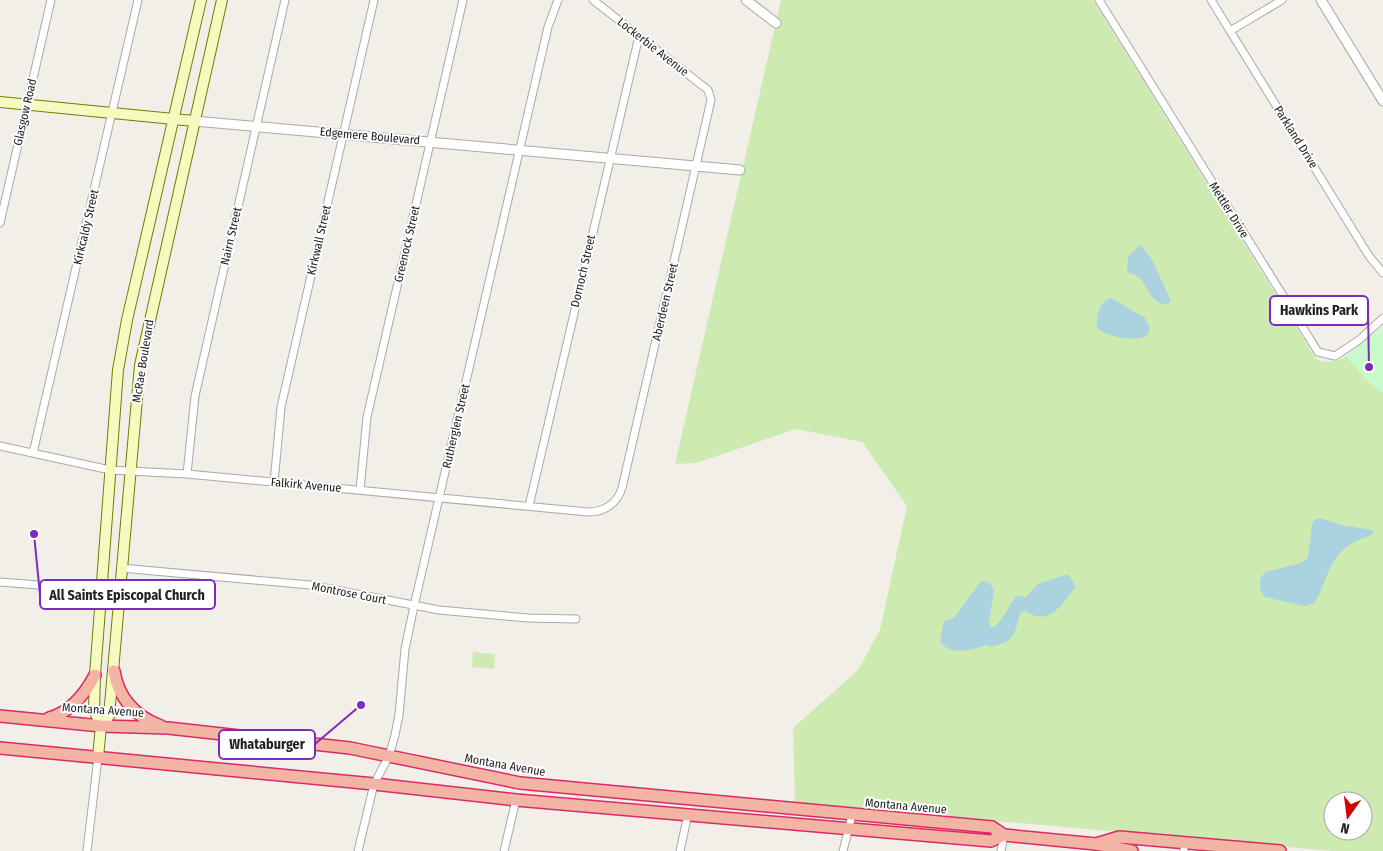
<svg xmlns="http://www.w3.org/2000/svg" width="1383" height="851" font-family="'Fira Sans Condensed',sans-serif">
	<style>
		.grass { fill: #cdebb0; fill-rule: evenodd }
		.park { fill: #c8facc }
		.water { fill: #aad3df }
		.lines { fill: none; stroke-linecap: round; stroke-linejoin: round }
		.minor-casing { stroke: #a9a9a9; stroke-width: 9 }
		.tertiary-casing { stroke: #a9a9a9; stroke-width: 11 }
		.secondary-casing { stroke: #707d05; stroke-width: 12 }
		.trunk-casing { stroke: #dc2a67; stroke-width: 14 }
		.minor { stroke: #fff; stroke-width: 7 }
		.tertiary { stroke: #fff; stroke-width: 9 }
		.secondary { stroke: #f7fabf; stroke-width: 10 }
		.trunk { stroke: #f2b4a3; stroke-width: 11 }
		.labels { text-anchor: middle; stroke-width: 4; stroke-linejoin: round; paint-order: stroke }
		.street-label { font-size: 12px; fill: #222; stroke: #fff }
		.leader { fill: none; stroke: #7b2cbf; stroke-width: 2 }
		.callout-dot { fill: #7b2cbf; stroke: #fff; stroke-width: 2 }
		.callout { fill: #fff; stroke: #7b2cbf; stroke-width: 2 }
		.callout-label { font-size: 14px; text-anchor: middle; font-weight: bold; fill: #222 }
	</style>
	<rect width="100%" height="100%" fill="#f2efe9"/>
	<path class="grass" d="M781 0H1093L1316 359C1340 371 1366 342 1383 326V851H1333L795 803 793 728 858 670 880 630 907 506 862 442 796 429 696 463 675 464ZM1333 801H1363V831H1333Z
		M473 652 495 654 494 669 472 667Z"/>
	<path class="park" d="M1383 326V393L1365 379 1346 356Z"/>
	<path class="water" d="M1141 245 1151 258 1171 301 1168 304C1149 305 1149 284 1137 276 1133 274 1130 274 1127 271L1128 256Z
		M1111 298 1145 318 1150 328 1147 336C1134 342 1108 337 1097 328 1096 317 1099 301 1111 298Z
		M1320 518 1341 525 1372 530 1374 534C1348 543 1336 551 1326 578 1322 587 1320 595 1314 603L1305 606 1265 597 1260 589V579L1265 572 1301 563 1308 558 1312 525 1314 520Z
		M1068 574 1074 583 1075 588C1060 606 1049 627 1025 611L1021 612C1013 634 1018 640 992 647L986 645C973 650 948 656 940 641L944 621 954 618 981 581 989 582 994 590 989 623 990 627H993C1004 620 1008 606 1016 596L1026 597 1038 584Z"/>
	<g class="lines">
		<g class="minor-casing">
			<path id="minor" d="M1099 0 1318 352 1335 356 1359 340 1383 318
				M1211 0 1369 256 1383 273
				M1230 31 1282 0
				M0 223 51 0
				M0 446 110 470 187 474 588 512C604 512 617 504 622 488L711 100 708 90 593 0
				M33 453 138 0
				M187 474 195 396 285 0
				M274 483 281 407 374 0
				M360 490 367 417 463 0
				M529 506 639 36
				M121 568 310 585 439 610 528 618 576 619
				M0 582 101 590 119 588
				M87 851 98 757
				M358 851 374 784 389 756 395 735 399 715 405 649 414 606 548 27 558 0
				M504 851 516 800
				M680 851 688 814
				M843 851 852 815
				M1001 851 1004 835
				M1184 851V849"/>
		</g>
		<g class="tertiary-casing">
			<path id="tertiary" d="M746 0 776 23
				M1321 0 1383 101
				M194 121 740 170"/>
		</g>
		<g class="secondary-casing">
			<path id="secondary" d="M0 102 194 121
				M101 726 109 716 140 365 222 0
				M98 757 101 726 94 710 95 675 118 370 127 320 201 0"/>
		</g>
		<g class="trunk-casing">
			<path id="trunk" d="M114 671C118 697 135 717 161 726
				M0 716 101 726 168 728 350 748 520 783 992 827 1004 835 1096 844 1132 851
				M49 718C71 712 85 694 95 675
				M0 748 374 784 516 800 991 841 1004 835
				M1096 844 1119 837 1280 851"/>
		</g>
		<use href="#minor" class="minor"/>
		<use href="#tertiary" class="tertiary"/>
		<use href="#secondary" class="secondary"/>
		<use href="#trunk" class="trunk"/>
	</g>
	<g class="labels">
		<g class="street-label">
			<text transform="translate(653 47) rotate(38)" y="4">Lockerbie Avenue</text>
			<text transform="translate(25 112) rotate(-77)" y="4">Glasgow Road</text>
			<text transform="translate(370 136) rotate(5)" y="4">Edgemere Boulevard</text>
			<text transform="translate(1296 137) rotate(58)" y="4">Parkland Drive</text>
			<text transform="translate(1229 210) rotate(58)" y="4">Mettler Drive</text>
			<text transform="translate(86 227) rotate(-77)" y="4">Kirkcaldy Street</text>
			<text transform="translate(231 236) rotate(-77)" y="4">Nairn Street</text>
			<text transform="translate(319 240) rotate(-77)" y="4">Kirkwall Street</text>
			<text transform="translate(407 244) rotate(-77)" y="4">Greenock Street</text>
			<text transform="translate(583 271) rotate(-77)" y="4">Dornoch Street</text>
			<text transform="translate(665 302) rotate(-77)" y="4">Aberdeen Street</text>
			<text transform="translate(143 361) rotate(-81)" y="4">McRae Boulevard</text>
			<text transform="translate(456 426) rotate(-77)" y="4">Rutherglen Street</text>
			<text transform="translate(306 485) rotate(5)" y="4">Falkirk Avenue</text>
			<text transform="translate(349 593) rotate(11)" y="4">Montrose Court</text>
			<text transform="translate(103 710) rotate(4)" y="4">Montana Avenue</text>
			<text transform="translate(505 765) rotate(10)" y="4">Montana Avenue</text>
			<text transform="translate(906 806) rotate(5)" y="4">Montana Avenue</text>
		</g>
	</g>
	<path class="leader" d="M1369 367L1368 310M34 534L40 595M361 705L315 744"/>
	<g class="callout-dot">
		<circle cx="1369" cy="367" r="5"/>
		<circle cx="34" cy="534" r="5"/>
		<circle cx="361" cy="705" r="5"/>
	</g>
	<g class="callout">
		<rect x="1270" y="296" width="98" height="29" rx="5"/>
		<rect x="40" y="580" width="175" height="29" rx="5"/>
		<rect x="219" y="730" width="96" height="29" rx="5"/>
	</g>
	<g class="callout-label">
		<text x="1319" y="315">Hawkins Park</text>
		<text x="127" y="600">All Saints Episcopal Church</text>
		<text x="267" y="749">Whataburger</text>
	</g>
	<g transform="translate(1348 816) rotate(194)"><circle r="24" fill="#ffffff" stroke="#a7a7a7"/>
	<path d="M0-4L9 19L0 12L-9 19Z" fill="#d40000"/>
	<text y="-8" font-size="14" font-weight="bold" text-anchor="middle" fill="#222222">N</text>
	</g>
</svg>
